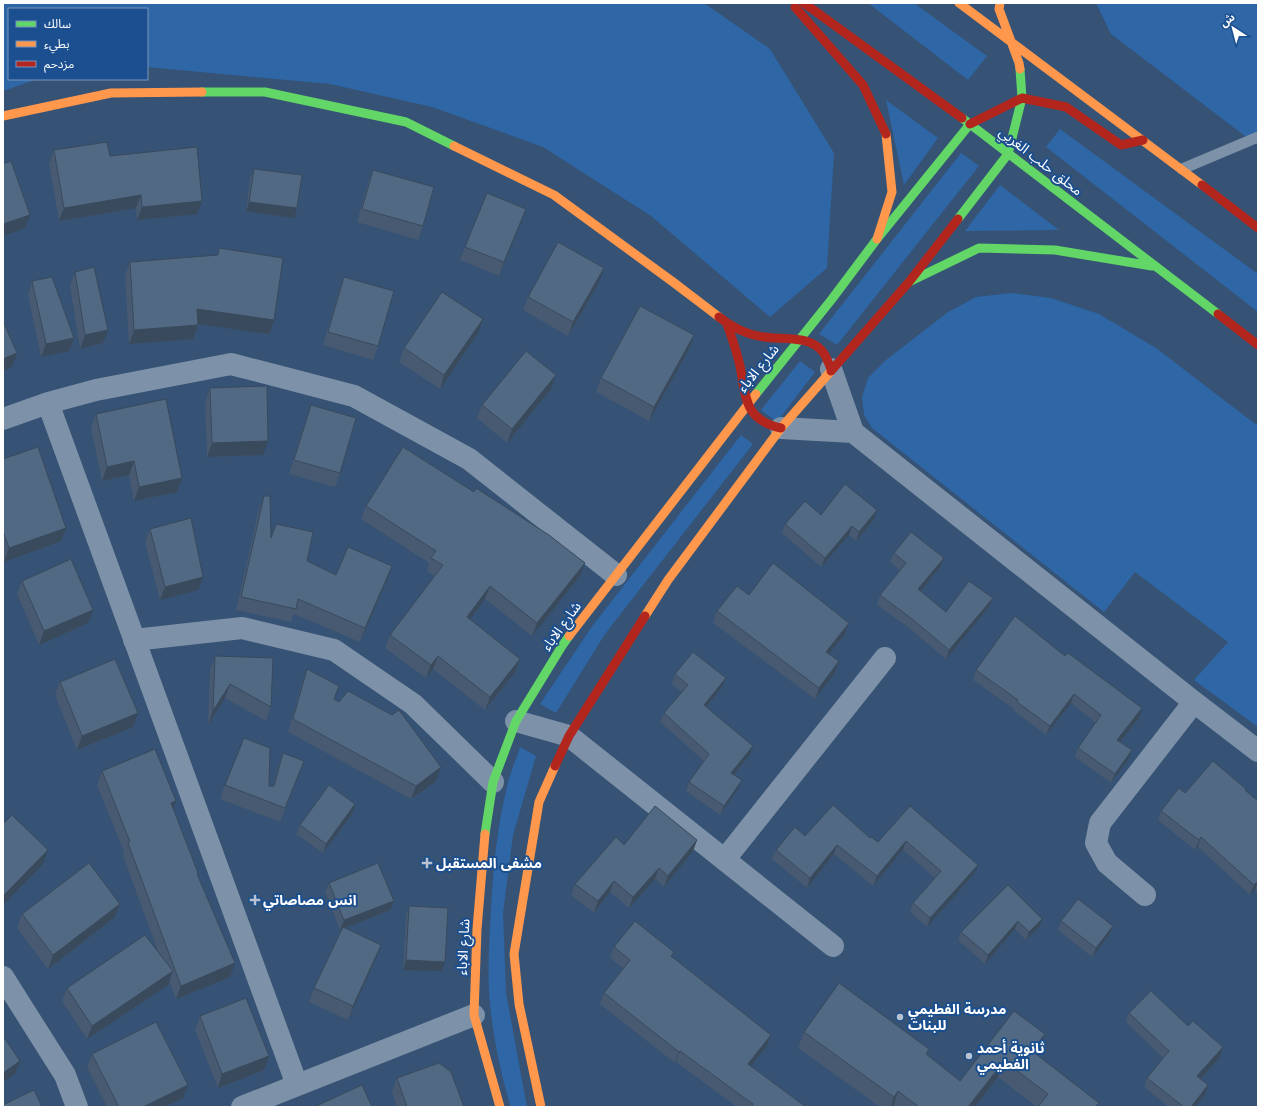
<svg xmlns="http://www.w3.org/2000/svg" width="1261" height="1110" font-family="Jost,'Noto Sans Arabic',sans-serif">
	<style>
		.green { fill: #2f66a5 }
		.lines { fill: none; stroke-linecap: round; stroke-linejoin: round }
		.lane { stroke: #7d92a8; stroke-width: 11 }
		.street { stroke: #7d92a8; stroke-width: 22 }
		.fast { stroke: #63d668; stroke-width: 9 }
		.slow { stroke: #ff974d; stroke-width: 9 }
		.jam { stroke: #b3261e; stroke-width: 9 }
		.wall { fill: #475a72 }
		.shaded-wall { fill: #394a5c }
		.building { fill: #526984; stroke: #394a5c }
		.poi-dot { fill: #b9c2ce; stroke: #1b4f8f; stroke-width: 1.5 }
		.labels { text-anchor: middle; stroke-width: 4; stroke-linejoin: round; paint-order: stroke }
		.street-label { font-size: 14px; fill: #fff; stroke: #1b4f8f }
		.poi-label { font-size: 14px; font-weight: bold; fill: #fff; stroke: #1b4f8f; text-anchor: start }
	</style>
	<rect width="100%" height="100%" fill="#365274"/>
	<path class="green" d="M3 3H704L770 49 834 153 827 268 770 317 651 216 543 147 432 107 330 84 147 67V9H9V79H38L3 91Z
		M868 3H914L987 56 968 80Z
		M1096 3H1258V146L1111 34Z
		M886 100 938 138 904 185Z
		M1060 129 1258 274V312L1046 147Z
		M961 153 979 166 837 345 819 334Z
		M1000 185 1059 230 965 231Z
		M1012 293 1051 298 1099 314 1156 348 1258 426V727L1194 680 1228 642 1135 572 1104 612 872 428 864 415 862 397 868 378 886 360 948 312 976 297Z
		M800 361 815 372 777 422 761 410Z
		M741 435 753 444 605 634 556 713 540 704 593 625Z
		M520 747 536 756 513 835 503 913 506 993 527 1107H511C500 1073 492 1030 489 994 488 966 489 938 491 910 493 868 497 827 507 787 510 773 516 760 520 747Z"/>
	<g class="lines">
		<path class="lane" d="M1182 169 1258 137"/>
		<path class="street" d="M831 369 853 432 1194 702 1258 751
			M48 403 297 1085
			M3 419 48 403 96 390 231 364 354 396 469 459 616 575
			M781 428 853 432
			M134 640 242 628 334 650 413 704 493 782
			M516 721 569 736 833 946
			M725 859 885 658
			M1145 895 1107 863 1096 843 1100 823 1194 702
			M3 977 65 1075 77 1107
			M242 1107 474 1015"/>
		<path class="fast" d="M202 92H265L406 122 454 146
			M962 118 1218 314
			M958 219 1008 154 1022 98 1020 69
			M909 282 979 248 1055 250 1152 266
			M756 394 832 299 877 239 970 124
			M485 834 493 782 516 721 562 646 569 636"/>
		<path class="slow" d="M959 3 1202 185
			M1000 3 999 9 1019 63 1020 69
			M3 116 111 93 202 92
			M454 146 554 195 673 282 719 317
			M877 239 892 192 886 134
			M645 616 668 580 781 428 831 371
			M569 636 756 394
			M485 834 477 929 474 1015 500 1107
			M541 1107 519 1004 514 954 539 802 555 766"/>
		<path class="jam" d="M804 3 962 118
			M795 7 863 85 886 134
			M970 124 1022 98 1066 107 1121 145 1143 140
			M1202 185 1258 228
			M1218 314 1258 345
			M719 317C731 327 748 335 764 337 784 340 812 334 825 355 827 359 829 364 831 369
			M727 324C732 338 737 352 740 366 746 397 744 420 781 428
			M831 371 909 282 958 219
			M555 766 569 736 645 616"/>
	</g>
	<path class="wall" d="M54 150 110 156 197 214 137 220 136 208 59 221 49 164Z
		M254 169 294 218 246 211 250 178Z
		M373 170 423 226 418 240 357 222 368 183Z
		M521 222 499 276 460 260 465 247Z
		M219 248 274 320 269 334 198 323 193 339 129 344 125 276 130 262 217 255Z
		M75 272 103 343 80 349 70 285Z
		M344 277 378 346 373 360 323 345 339 291Z
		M32 281 74 338 69 351 41 357 28 295Z
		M599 282 568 336 523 310 528 297Z
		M483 319 478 333 440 389 399 362 404 348Z
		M694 335 689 349 649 421 596 392 601 378Z
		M556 375 551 389 507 443 477 418 482 405Z
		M210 388 263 455 207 457 205 402Z
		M311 405 340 473 335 487 289 474 306 419Z
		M96 414 177 492 134 501 129 475 102 481 91 428Z
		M3 459 61 541 4 562 3 558Z
		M264 496 271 536 276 524 307 561 336 575 392 566 387 580 360 642 294 614 291 622 236 610 259 509Z
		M366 506 580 576 532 636 485 599 470 619 520 659 515 672 485 710 433 669 426 678 385 648 390 635 434 576 427 571 429 563 361 519Z
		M821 515 874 519 856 541 849 535 821 567 782 533 785 524Z
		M150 529 198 590 160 600 145 542Z
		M894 553 944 558 940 567 920 592 946 612 993 598 989 607 946 659 909 628 877 605 880 595 900 570 890 562Z
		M22 581 88 623 39 645 17 594Z
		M749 595 849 623 845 634 829 654 839 661 835 673 815 699 713 623 717 611Z
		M1015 616 1139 718 1120 742 1132 750 1128 760 1111 783 1075 757 1078 748 1096 723 1071 703 1046 735 1014 711V709L973 680 976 670Z
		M215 656 271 707 266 721 225 698 208 725 210 670Z
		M307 669 339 686 334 699 436 781 411 799 288 732 302 683Z
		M675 674 726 678 722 687 706 707 750 755 734 774 738 789 720 815 686 791 689 782 704 761 660 722 664 713 682 692 672 684Z
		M60 682 133 727 77 750 55 695Z
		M283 753 304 761 280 822 220 799 225 785 273 786 278 767Z
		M102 771 173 807 198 876 230 977 176 999 169 981 168 985 87 1039 62 1001 67 988 159 954 123 856 124 852 97 785Z
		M1246 789 1245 791 1258 801V892L1255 890 1250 895 1198 847 1195 850 1158 820 1161 811Z
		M910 806 974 874 927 927 910 912 913 903 935 878 903 850 873 886 834 854 807 888 772 859 776 850 805 836 870 838 878 842Z
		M352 814 323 853 296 834 300 825Z
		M697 840 693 851 664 887 655 879 629 908 610 892 594 913 571 895 575 884 624 845Z
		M329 883 390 910 345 928 381 945 376 958 348 1020 309 1002 314 988 342 929 340 930 325 892Z
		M1008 885 1039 927 1026 940 1015 929 985 964 958 940 961 932Z
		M120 904 115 917 48 969 17 928 22 914Z
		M409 906 442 971 403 970 406 915Z
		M1061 921 1113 926 1109 935 1092 957 1058 930Z
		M614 947 672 957 771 1035 767 1046 751 1066 806 1107H737L676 1062 675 1063 600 1004 604 993 623 968 610 958Z
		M1129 1013 1188 1026 1223 1047 1220 1057 1200 1079 1208 1085 1205 1095 1195 1107H1169L1144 1087 1147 1078 1163 1058 1126 1022Z
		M200 1016 269 1056 264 1070 218 1088 195 1030Z
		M804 1032 929 1049 927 1056 960 1081 1045 1034 1039 1051 1036 1055 1099 1103 1097 1107H1037L998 1077 975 1107H880L798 1048Z
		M92 1054 183 1098 165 1107H107L87 1067Z
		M397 1078 464 1107H397L392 1092Z"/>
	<path class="shaded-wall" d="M141 195 136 208 59 221 64 208Z
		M202 201 197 214 137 220 142 207Z
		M249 202 297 208 294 218 246 211Z
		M526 209 521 222 499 276 504 262Z
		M30 215 25 228 3 236V224Z
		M604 268 599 282 568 336 573 322Z
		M197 309 274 320 269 334 192 323Z
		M483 319 478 333 440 389 444 375Z
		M198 325 193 339 129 344 134 330Z
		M108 330 103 343 80 349 85 335Z
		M694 335 689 349 649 421 654 407Z
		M74 338 69 351 41 357 46 344Z
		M17 353 12 367 3 371V359Z
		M556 375 551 389 507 443 512 429Z
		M268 441 263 455 207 457 212 443Z
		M134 461 129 475 102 481 107 467Z
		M182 478 177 492 134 501 139 487Z
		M877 510 874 519 856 541 859 532Z
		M852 526 849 535 821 567 825 558Z
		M66 528 61 541 4 562 9 548Z
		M944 558 940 567 914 599 918 589Z
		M585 563 580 576 532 636 537 623Z
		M392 566 387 580 360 642 365 628Z
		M203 577 198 590 160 600 165 587Z
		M490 586 485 599 462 630 467 617Z
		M993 598 989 607 946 659 949 650Z
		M93 610 88 623 39 645 44 631Z
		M849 623 845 634 822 663 826 652Z
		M438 656 433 669 426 678 431 665Z
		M520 659 515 672 485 710 490 697Z
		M839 661 835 673 815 699 819 688Z
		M726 678 722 687 700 714 704 705Z
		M230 684 225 698 208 725 213 711Z
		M1074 694 1071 703 1046 735 1050 726Z
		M1142 708 1139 718 1114 749 1117 740Z
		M138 713 133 727 77 750 82 736Z
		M753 746 750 755 727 782 731 773Z
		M1132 750 1128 760 1111 783 1115 774Z
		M441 767 436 781 411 799 416 786Z
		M742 780 738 789 720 815 724 806Z
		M176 801 171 815V803Z
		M355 804 352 814 323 853 326 844Z
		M1201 837 1198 847 1195 850 1199 840Z
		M697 840 693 851 664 887 668 876Z
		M906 841 903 850 873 886 877 876Z
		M837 845 834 854 807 888 810 878Z
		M48 850 43 864 3 905V896Z
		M978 865 974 874 927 927 930 918Z
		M659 868 655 879 629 908 633 897Z
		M614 881 610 892 594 913 598 901Z
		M1258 881 1255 890 1250 895 1254 885Z
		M394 901 390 910 340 930 344 920Z
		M120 904 115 917 48 969 53 955Z
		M1042 919 1039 927 1026 940 1029 932Z
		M1018 921 1015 929 985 964 988 955Z
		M1113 926 1109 935 1092 957 1096 948Z
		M381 945 376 958 348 1020 353 1006Z
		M406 960 445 962 442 971 403 970Z
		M235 963 230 977 176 999 181 986Z
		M173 971 168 985 87 1039 92 1026Z
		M1045 1034 1039 1051 1026 1068 1032 1051Z
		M771 1035 767 1046 744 1075 748 1064Z
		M1223 1047 1220 1057 1194 1086 1197 1076Z
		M680 1051 676 1062 675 1063 679 1052Z
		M269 1056 264 1070 218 1088 222 1074Z
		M20 1061 15 1074 3 1082V1073Z
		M1004 1061 998 1077 975 1107H968Z
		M188 1085 183 1098 165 1107H143Z
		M1208 1085 1205 1095 1195 1107H1191Z
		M898 1091 893 1107H891L894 1097Z"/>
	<path class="building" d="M107 142 110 156 197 147 202 201 142 207 141 195 64 208 54 150Z
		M11 161 30 215 3 224V164Z
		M254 169 302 175 297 208 249 202Z
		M373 170 434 187 423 226 362 209Z
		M487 193 526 209 504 262 465 247Z
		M558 242 604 268 573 322 528 297Z
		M219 248 283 258 274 320 197 309 198 325 134 330 130 262 218 255Z
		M94 267 108 330 85 335 75 272Z
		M52 277 74 338 46 344 32 281Z
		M344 277 394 291 378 346 328 332Z
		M442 292 483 319 444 375 404 348Z
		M640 306 694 335 654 407 601 378Z
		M3 321 17 353 3 359Z
		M526 351 556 375 512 429 482 405Z
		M267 386 268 441 212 443 210 388Z
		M166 399 182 478 139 487 134 461 107 467 96 414Z
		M311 405 356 418 340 473 294 460Z
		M38 447 66 528 9 548 3 531V459Z
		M403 447 474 492 476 488 549 535 585 563 537 623 490 586 467 617 520 659 490 697 438 656 431 665 390 635 443 565 431 558 436 551 366 506Z
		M845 484 877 510 859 532 852 526 825 558 785 524 805 501 821 515Z
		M264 496H270L271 538 276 524 313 532 307 561 336 575 348 547 392 566 365 628 298 599 296 609 241 597Z
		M191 518 203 577 165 587 150 529Z
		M911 532 944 558 918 589 946 612 969 581 993 598 949 650 912 619 880 595 906 563 894 553Z
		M71 559 93 610 44 631 22 581Z
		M773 563 849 623 826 652 839 661 819 688 717 611 737 586 749 595Z
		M1015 616 1065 656 1068 653 1142 708 1117 740 1132 750 1115 774 1078 748 1101 715 1074 694 1050 726 1017 702 1018 700 976 670Z
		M693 652 726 678 704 705 753 746 731 773 742 780 724 806 689 782 709 754 664 713 688 685 675 674Z
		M215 656 273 658 271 707 230 684 213 711Z
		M115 659 138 713 82 736 60 682Z
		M307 669 339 686 334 699 339 702 348 691 392 715 399 710 441 767 416 786 293 719Z
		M244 738 270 748 269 786H274L283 753 304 761 285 808 225 785Z
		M155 749 176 801 171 803 198 873 197 874 235 963 181 986 128 843 130 842 102 771Z
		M1213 761 1246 789 1245 790 1258 801V881L1254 885 1201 837 1199 840 1161 811 1179 788 1185 793Z
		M329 785 355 804 326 844 300 825Z
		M833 805 870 838 871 837 878 842 910 806 978 865 930 918 913 903 941 871 906 841 877 876 837 845 810 878 776 850 795 827 805 836Z
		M655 806 697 840 668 876 659 868 633 897 614 881 598 901 575 884 616 837 624 845Z
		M12 815 48 850 3 896V824Z
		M89 863 120 904 53 955 22 914Z
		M378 863 394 901 344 920 329 883Z
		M1008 885 1042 919 1029 932 1018 921 988 955 961 932Z
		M1078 899 1113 926 1096 948 1061 921Z
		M409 906 448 908 445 962 406 960Z
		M635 921 674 952 671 956 771 1035 748 1064 806 1107H751L753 1104 680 1051 679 1052 604 993 630 960 614 947Z
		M343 927 381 945 353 1006 314 988Z
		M145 935 173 971 92 1026 67 988Z
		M839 983 929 1049 926 1054 960 1081 1014 1011 1045 1034 1032 1051 1099 1103 1095 1107H1038L1048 1094 1004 1061 968 1107H919L898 1091 894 1097 804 1032Z
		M1151 991 1188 1026 1193 1021 1223 1047 1197 1076 1208 1085 1191 1107H1184L1147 1078 1169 1051 1129 1013Z
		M246 998 269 1056 222 1074 200 1016Z
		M156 1022 188 1085 143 1107H119L92 1054Z
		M3 1036 20 1061 3 1073Z
		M439 1063 451 1072 464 1107H407L397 1078Z
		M362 1085 372 1107H314Z
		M34 1090 42 1107H3V1105Z"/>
	<g class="poi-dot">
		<path d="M425 857h4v4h4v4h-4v4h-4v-4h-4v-4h4z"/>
		<path d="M253 894h4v4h4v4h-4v4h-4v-4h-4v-4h4z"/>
		<circle cx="900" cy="1017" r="4"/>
		<circle cx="969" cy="1056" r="4"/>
	</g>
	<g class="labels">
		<g class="street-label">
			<text transform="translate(1041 161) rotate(38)" y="5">محلق حلب الغربي</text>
			<text transform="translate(758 368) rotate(-51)" y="5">شارع الاباء</text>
			<text transform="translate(561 626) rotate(-54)" y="5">شارع الاباء</text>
			<text transform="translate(463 947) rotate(-87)" y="5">شارع الاباء</text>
		</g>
		<g class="poi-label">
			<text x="436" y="868">مشفى المستقبل</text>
			<text x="263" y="905">انس مصاصاتي</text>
			<text x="908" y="1014">مدرسة الفطيمي<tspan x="908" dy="16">للبنات</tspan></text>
			<text x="977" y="1053">ثانوية أحمد<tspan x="977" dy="16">الفطيمي</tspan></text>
		</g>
	</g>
	<rect width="1261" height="1110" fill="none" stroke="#ffffff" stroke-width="8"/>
	<rect x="8" y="8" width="140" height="72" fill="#1b4f8f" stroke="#7695bc"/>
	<rect x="16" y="21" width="20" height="6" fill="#63d668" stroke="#7695bc"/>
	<text x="44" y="28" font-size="12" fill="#ffffff">سالك</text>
	<rect x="16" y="41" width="20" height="6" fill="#ff974d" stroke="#7695bc"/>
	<text x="44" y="48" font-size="12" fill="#ffffff">بطيء</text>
	<rect x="16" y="61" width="20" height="6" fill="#b3261e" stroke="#7695bc"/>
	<text x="44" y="68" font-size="12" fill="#ffffff">مزدحم</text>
	<g transform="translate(1233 28) rotate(324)" stroke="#1b4f8f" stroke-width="3" paint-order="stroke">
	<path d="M0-3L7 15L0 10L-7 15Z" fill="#ffffff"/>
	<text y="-6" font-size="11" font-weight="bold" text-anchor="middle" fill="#ffffff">ش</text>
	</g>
</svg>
